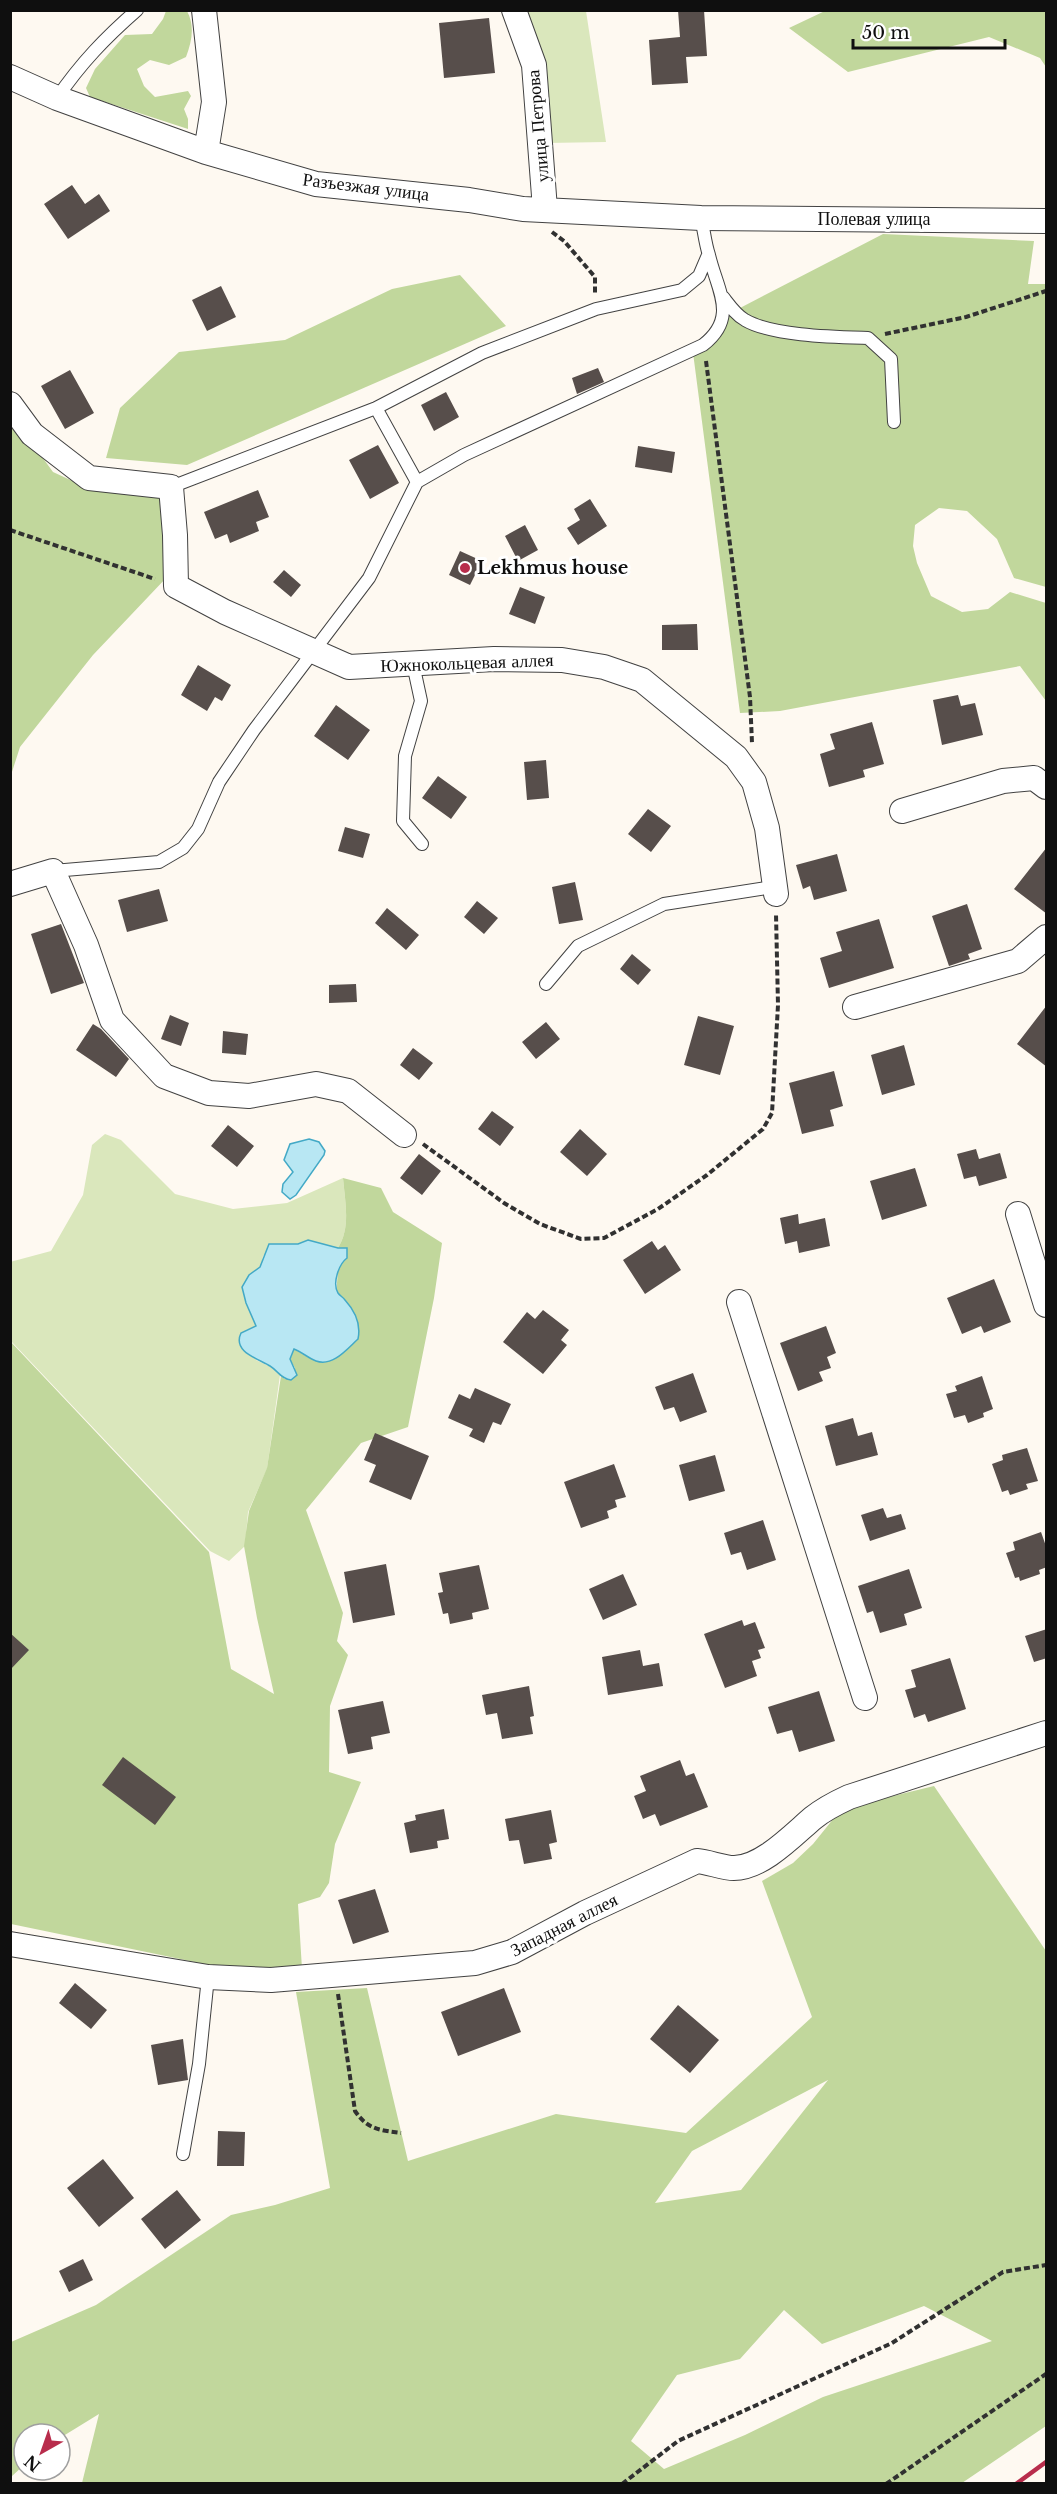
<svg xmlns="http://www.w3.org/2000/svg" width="1057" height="2494" font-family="'Libre Baskerville',serif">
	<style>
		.green { fill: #dae7bc }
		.forest { fill: #c1d79c; fill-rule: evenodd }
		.water { fill: #b8e7f3; stroke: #43a9c6; stroke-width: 1.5 }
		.building { fill: #574e4b }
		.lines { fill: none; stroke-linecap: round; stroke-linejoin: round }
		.lane-casing { stroke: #424242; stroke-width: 14 }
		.street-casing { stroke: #424242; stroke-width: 26 }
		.path { stroke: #313131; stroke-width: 4; stroke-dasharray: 6 3; stroke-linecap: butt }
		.lane { stroke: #fff; stroke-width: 12 }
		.street { stroke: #fff; stroke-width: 24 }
		.rail { stroke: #b82d4c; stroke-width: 4.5 }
		.poi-dot { fill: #b82d4c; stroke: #fff; stroke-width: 2 }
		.labels { text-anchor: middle; stroke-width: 6; stroke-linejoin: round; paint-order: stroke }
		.street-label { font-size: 18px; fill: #0f0f0f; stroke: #fff }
		.poi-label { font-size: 18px; font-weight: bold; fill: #0f0f0f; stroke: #fff; text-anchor: start }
	</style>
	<rect width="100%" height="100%" fill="#fef9f1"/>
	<path class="green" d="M524 11H586L606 142 547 143Z
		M105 1134 121 1140 175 1194 233 1209 287 1203 343 1178C345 1202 351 1227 338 1248L308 1240 298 1244H279L263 1256 261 1267 249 1275 256 1326 246 1330 256 1360 269 1366 280 1375 267 1469 248 1512 245 1546 229 1561 210 1551 11 1341 10 1262 51 1251 83 1195 92 1145Z"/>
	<path class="forest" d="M827 10 1046 11V67L1040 58 989 37 848 72 789 28Z
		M166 11H187C195 26 192 41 186 57L169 65 150 60 137 69 144 86 155 97 188 91 191 96 184 109 188 119V129L90 97 86 88 95 69 125 35 152 34 163 19Z
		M883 234 1034 241 1028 284H1046V587L1014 578 997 539 967 511 939 508 915 525 913 546 917 563 931 596 962 612 988 609 1010 592 1046 603V701L1020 666 780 711 740 713 692 345 740 308Z
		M460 275 506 326 187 465 106 458 120 408 179 352 285 340 392 289Z
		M11 414 53 472 90 489 164 497 167 577 93 655 20 747 11 775Z
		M343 1178 381 1188 393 1212 442 1243 434 1298 408 1427 361 1443 306 1510 343 1613 337 1641 348 1655 330 1706 329 1772 361 1782 335 1844 329 1883 320 1897 298 1904 302 1969 214 1966 11 1924 10 1341 209 1552 231 1669 274 1694 257 1618 244 1546 249 1511 267 1468 281 1376 285 1379 295 1368 290 1360 294 1349 309 1358H336L346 1350 345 1300 337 1292C336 1276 341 1266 338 1248 351 1227 345 1202 343 1178Z
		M934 1786 1046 1951V2426L962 2483H82L99 2414 60 2438V2434H24V2465L11 2477V2342L96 2305 231 2215 275 2205 330 2188 296 1992 367 1988 408 2161 556 2114 686 2133 812 2017 762 1881 793 1863 813 1844 834 1818 856 1805ZM828 2080 741 2190 655 2203 692 2151ZM924 2306 992 2341 823 2397 745 2435 664 2469 631 2441 677 2375 740 2359 784 2310 822 2344Z"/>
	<path class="water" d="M309 1139 319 1142 325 1151 324 1155 296 1195 290 1199 282 1192 283 1184 293 1172 284 1160 290 1144Z
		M308 1240 338 1248H347V1258C339 1264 332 1283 338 1293 340 1296 343 1297 345 1300 355 1311 361 1325 358 1339 347 1349 333 1367 316 1361 308 1358 302 1352 294 1349L290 1359 297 1375 291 1380C281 1379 278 1371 270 1366 259 1359 232 1352 241 1333L256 1326 246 1303 242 1287 249 1275 260 1267 269 1244H298Z"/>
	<path class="building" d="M678 10H704L707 56 686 57 688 83 652 85 649 40 680 37Z
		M489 18 495 73 444 78 439 23Z
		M72 185 85 204 99 194 110 211 68 239 44 204Z
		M221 286 236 317 207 331 192 300Z
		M598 368 604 382 577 394 572 378Z
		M70 370 94 413 65 429 41 386Z
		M446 392 459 417 434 431 421 405Z
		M378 445 399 483 370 499 349 460Z
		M638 446 675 452 672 473 635 467Z
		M258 490 269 517 256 522 259 531 230 543 227 534 215 539 204 512Z
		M590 499 607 526 578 545 567 528 580 520 574 509Z
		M525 525 538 550 518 561 505 536Z
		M460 551 482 561 470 585 449 575Z
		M284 570 301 585 291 597 273 582Z
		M520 587 545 597 535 624 509 614Z
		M697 624 698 650H662V625Z
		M198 665 231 685 222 701 215 697 207 711 181 695Z
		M958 695 961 706 975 703 983 735 942 745 933 700Z
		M336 705 370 730 348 760 314 736Z
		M872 722 884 764 863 770 865 777 829 787 820 754 835 749 830 734Z
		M546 760 549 798 527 800 524 762Z
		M438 776 467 797 451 819 422 798Z
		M648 809 671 826 651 852 628 834Z
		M345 827 370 834 363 858 338 851Z
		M1047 847V914L1014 889Z
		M837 854 847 891 814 900 810 886 803 889 796 865Z
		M575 882 583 920 559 924 552 887Z
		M159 889 168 921 127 932 118 900Z
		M477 901 498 918 484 934 464 917Z
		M967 904 982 949 968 954 970 959 949 966 932 916Z
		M387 908 419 935 406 950 375 923Z
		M879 919 894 968 829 988 820 958 842 951 836 932Z
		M61 924 84 983 51 994 31 934Z
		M632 954 651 970 638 985 620 969Z
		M356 984 357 1002 329 1003V985Z
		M1047 1005V1067L1017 1044Z
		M170 1015 189 1023 181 1046 161 1039Z
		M698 1016 734 1026 720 1075 684 1065Z
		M546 1022 560 1039 536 1059 522 1042Z
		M93 1024 101 1029 129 1059 116 1077 76 1050Z
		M223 1031 248 1034 246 1055 222 1053Z
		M904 1045 915 1085 882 1095 871 1055Z
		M413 1048 433 1063 419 1080 400 1065Z
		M834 1071 843 1106 830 1110 834 1126 802 1134 789 1083Z
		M492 1111 514 1127 500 1146 478 1129Z
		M228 1125 254 1146 237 1167 211 1146Z
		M580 1129 607 1154 587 1176 560 1152Z
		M976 1149 979 1159 1000 1153 1007 1178 979 1186 976 1176 964 1179 957 1154Z
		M419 1154 441 1171 422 1195 400 1178Z
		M915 1168 927 1206 882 1220 870 1181Z
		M798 1214 799 1224 825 1218 830 1246 799 1253 797 1241 785 1244 780 1218Z
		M652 1241 658 1250 665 1245 681 1270 645 1294 623 1260Z
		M994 1279 1011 1322 984 1333 981 1326 962 1334 947 1298Z
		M543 1310 569 1330 561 1340 567 1345 543 1374 503 1342 527 1312 535 1319Z
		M826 1326 836 1353 827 1357 831 1368 819 1372 823 1381 798 1391 780 1343Z
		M693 1373 707 1412 680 1422 674 1407 664 1410 655 1387Z
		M982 1376 993 1409 983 1413 984 1417 968 1423 965 1415 954 1418 946 1394 957 1391 955 1386Z
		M475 1388 511 1404 501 1425 493 1422 484 1443 469 1436 473 1429 448 1418 459 1394 470 1399Z
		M853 1418 858 1436 872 1432 878 1455 836 1466 825 1426Z
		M375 1433 429 1456 411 1500 369 1482 376 1465 364 1460Z
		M1027 1448 1038 1481 1026 1484 1028 1489 1010 1495 1008 1490 1002 1492 992 1464 1003 1460 1002 1455Z
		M715 1455 725 1491 689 1501 679 1465Z
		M614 1464 626 1497 615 1500 617 1507 607 1511 609 1518 581 1528 564 1482Z
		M883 1508 887 1518 901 1514 906 1529 870 1541 861 1515Z
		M763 1520 776 1560 747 1570 741 1552 731 1555 724 1533Z
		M1041 1532 1047 1549V1567L1039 1570 1040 1574 1020 1581 1019 1577 1015 1578 1006 1553 1015 1550 1013 1542Z
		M386 1564 395 1615 353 1623 344 1572Z
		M479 1565 489 1609 472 1613 473 1619 450 1624 448 1613 443 1614 438 1593 443 1592 439 1573Z
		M909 1569 922 1608 904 1614 907 1625 880 1633 873 1611 867 1613 858 1586Z
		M623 1574 637 1605 603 1620 589 1589Z
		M742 1620 744 1626 755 1622 765 1648 758 1650 761 1658 752 1661 757 1676 725 1688 704 1634Z
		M1047 1629V1658L1034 1662 1025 1636Z
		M10 1633 29 1650 10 1670Z
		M640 1650 643 1666 659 1663 663 1686 608 1695 602 1657Z
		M950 1658 966 1709 928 1722 925 1714 914 1718 905 1690 916 1687 911 1670Z
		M529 1686 534 1716 530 1717 533 1734 502 1739 497 1713 486 1715 482 1695Z
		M819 1691 835 1741 799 1752 792 1730 777 1734 768 1707Z
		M383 1701 390 1733 371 1737 373 1749 348 1754 338 1710Z
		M123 1757 176 1797 155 1825 102 1785Z
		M680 1760 686 1776 694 1773 708 1807 660 1826 655 1814 643 1819 634 1796 646 1791 640 1776Z
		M444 1809 449 1839 437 1841 438 1848 410 1853 404 1823 416 1820 415 1815Z
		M551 1810 557 1842 549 1844 552 1859 524 1864 519 1840 509 1841 505 1819Z
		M375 1889 389 1932 353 1944 338 1900Z
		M75 1983 107 2010 91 2029 59 2003Z
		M504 1988 521 2032 458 2056 441 2012Z
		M678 2005 719 2040 690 2073 650 2039Z
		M183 2039 188 2080 158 2085 151 2045Z
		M218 2131 245 2132 244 2166H217Z
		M103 2159 134 2198 99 2227 67 2188Z
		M177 2190 201 2220 165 2249 141 2219Z
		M83 2259 93 2280 69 2292 59 2271Z"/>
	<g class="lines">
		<g class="lane-casing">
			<path id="lane" d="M57 98C81 63 105 38 137 10
				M723 297C730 306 736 315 745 320 772 336 836 337 868 338L891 359 894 422
				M376 408 417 482
				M171 487 376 408 482 353 596 309 682 290 699 276 708 255
				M413 664 421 701 405 756 403 821 422 844
				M53 871 159 862 183 848 198 829 219 782 254 730 369 578 417 482 464 455 703 345C739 317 717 290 709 255 705 243 704 230 701 218
				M546 984 578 946 664 904 773 887
				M183 2154 199 2064 208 1977"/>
		</g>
		<g class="street-casing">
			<path id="street" d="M204 10 214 102 206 152
				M514 10 534 65 545 209
				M10 77 57 98 206 152 316 184 469 200 523 209 701 218 1046 221
				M10 404 32 434 89 478 171 487 175 535 176 586 225 612 349 667 494 659 562 660 604 667 642 680 736 757 754 782 767 828 776 894
				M902 811 1003 781 1034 778 1046 787
				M10 884 53 871 86 945 112 1020 164 1076 209 1093 249 1096 316 1084 348 1091 404 1135
				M855 1007 1018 961 1046 937
				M1018 1214 1046 1305
				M739 1302 865 1698
				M10 1944 208 1977 271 1980 475 1963 512 1952 585 1913 697 1861C709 1862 723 1868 734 1868 762 1868 793 1835 813 1818 824 1809 836 1803 849 1797L1046 1733"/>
		</g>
		<path class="path" d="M552 232 564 241 595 277V294
			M885 334 966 317 1046 291
			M706 361 750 697 752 743
			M10 530 155 579
			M423 1144 504 1203 540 1224 581 1239 604 1238 658 1209 707 1175 763 1129 772 1113 778 1005 776 914
			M338 1994 355 2111C368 2130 380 2130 401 2133
			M622 2484 678 2441 892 2343 1003 2272 1046 2265
			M886 2484 1046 2374"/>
		<use href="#lane" class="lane"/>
		<use href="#street" class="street"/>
		<path class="rail" d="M1016 2484 1046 2462"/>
	</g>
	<circle class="poi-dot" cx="465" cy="568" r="6"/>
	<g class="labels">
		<g class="street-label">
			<text transform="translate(538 126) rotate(-95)" y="6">улица Петрова</text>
			<text transform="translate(366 187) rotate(7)" y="6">Разъезжая улица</text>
			<text x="874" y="225">Полевая улица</text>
			<text transform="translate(467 663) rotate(-2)" y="6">Южнокольцевая аллея</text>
			<text transform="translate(564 1925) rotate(-27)" y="6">Западная аллея</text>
		</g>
		<g class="poi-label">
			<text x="477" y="574">Lekhmus house</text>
		</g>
	</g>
	<rect width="1057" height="2494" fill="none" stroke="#0f0f0f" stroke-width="24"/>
	<g transform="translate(42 2452) rotate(220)"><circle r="28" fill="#ffffff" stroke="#9f9f9f" stroke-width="1.5"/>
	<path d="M0-4.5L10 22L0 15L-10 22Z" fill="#b82d4c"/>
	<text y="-9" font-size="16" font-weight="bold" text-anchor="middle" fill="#0f0f0f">N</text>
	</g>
	<path d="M853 39v9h152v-9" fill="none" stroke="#0f0f0f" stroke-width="3"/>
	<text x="862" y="39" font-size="18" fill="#0f0f0f" stroke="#ffffff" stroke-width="4.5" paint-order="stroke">50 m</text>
</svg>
